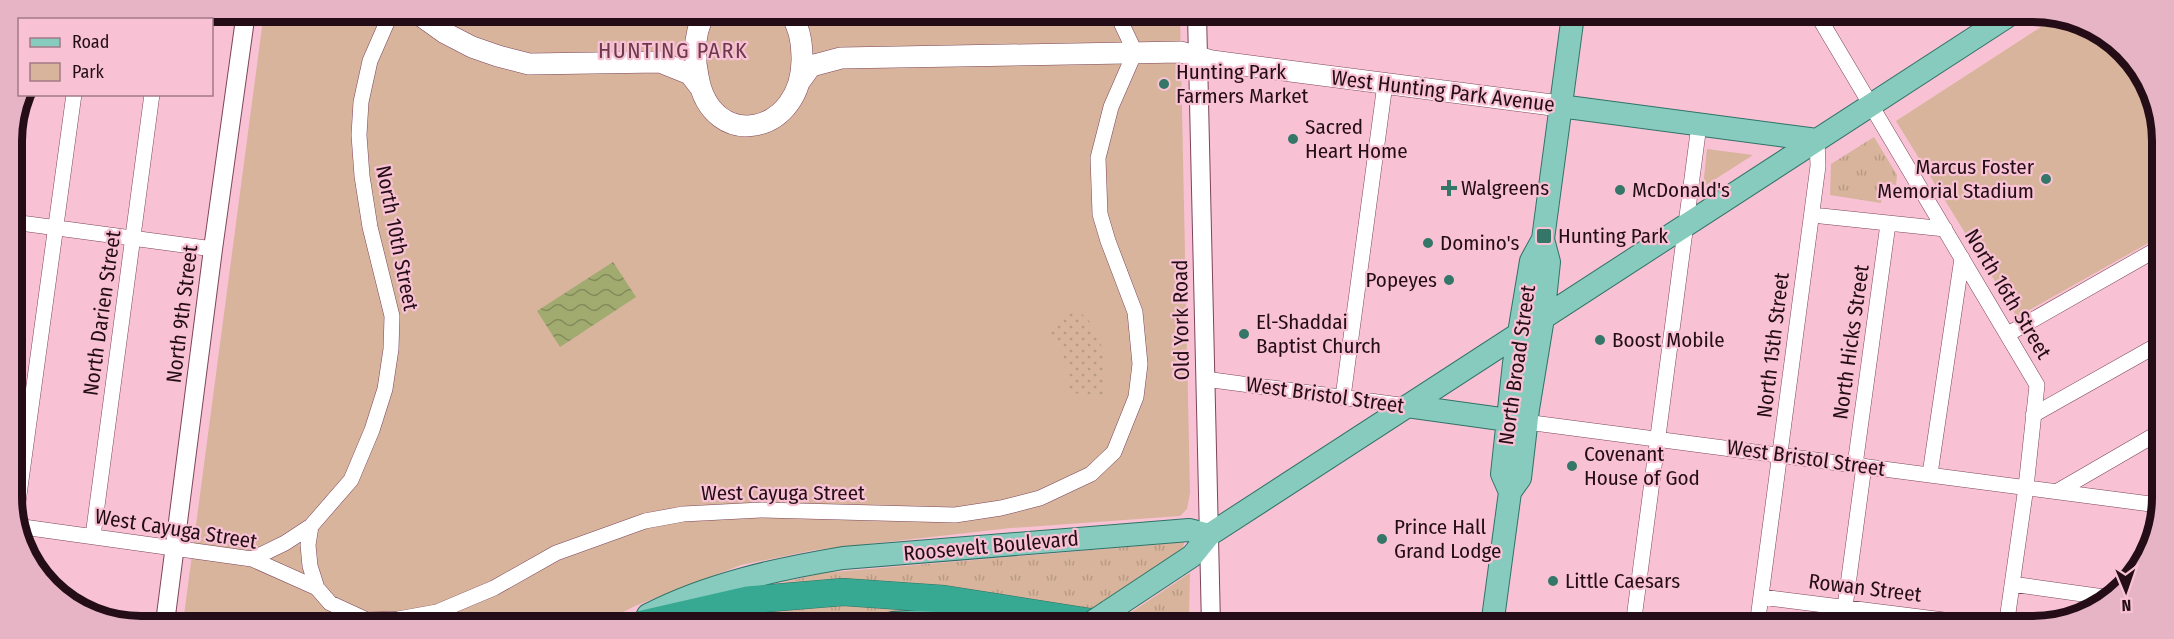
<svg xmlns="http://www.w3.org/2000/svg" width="2174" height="639" font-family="'Fira Sans Condensed',sans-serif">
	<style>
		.grass { fill: url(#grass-tufts) }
		.park { fill: #d7b49b }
		.garden { fill: url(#garden-dots) }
		.water { fill: url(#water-waves) }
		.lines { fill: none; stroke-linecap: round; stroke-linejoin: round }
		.minor-casing { stroke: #7d455a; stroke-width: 16 }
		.tertiary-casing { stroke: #7d455a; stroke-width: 20 }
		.secondary-casing { stroke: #7d455a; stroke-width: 22 }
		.primary-casing { stroke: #307267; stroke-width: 24 }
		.trunk-casing { stroke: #307267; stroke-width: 26 }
		.motorway-casing { stroke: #307267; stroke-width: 28 }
		.minor { stroke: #fff; stroke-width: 15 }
		.tertiary { stroke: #fff; stroke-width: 18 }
		.secondary { stroke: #fff; stroke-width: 21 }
		.primary { stroke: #87cbbe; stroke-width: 22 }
		.trunk { stroke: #5fbaa8; stroke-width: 24 }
		.motorway { stroke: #37a992; stroke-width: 27 }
		.primary-bridge-casing { stroke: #307267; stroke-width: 24; stroke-linecap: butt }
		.primary-bridge { stroke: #87cbbe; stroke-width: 22 }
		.poi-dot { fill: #347668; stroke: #f8c2d4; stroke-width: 2 }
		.labels { text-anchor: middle; stroke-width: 4.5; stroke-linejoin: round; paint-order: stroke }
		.poi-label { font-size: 21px; fill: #240d16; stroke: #f8c2d4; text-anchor: start }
		.street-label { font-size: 21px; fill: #240d16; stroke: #f8c2d4 }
		.neighbourhood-label { font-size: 22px; letter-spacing: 1.5px; fill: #6e384d; stroke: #f8c2d4 }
		.rim { fill: none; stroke: #240d16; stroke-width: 8 }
	</style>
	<defs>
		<pattern id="grass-tufts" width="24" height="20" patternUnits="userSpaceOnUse" patternTransform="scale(1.5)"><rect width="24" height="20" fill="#d7b49b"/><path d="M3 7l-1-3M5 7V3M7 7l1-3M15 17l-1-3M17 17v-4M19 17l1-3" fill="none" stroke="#b89a85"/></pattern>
		<pattern id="garden-dots" width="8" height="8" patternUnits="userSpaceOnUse" patternTransform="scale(1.5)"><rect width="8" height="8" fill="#d7b49b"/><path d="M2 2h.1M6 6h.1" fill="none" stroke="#b89a85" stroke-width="1.8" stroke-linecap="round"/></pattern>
		<pattern id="water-waves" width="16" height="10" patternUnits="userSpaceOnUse" patternTransform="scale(1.5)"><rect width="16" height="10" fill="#a1ab70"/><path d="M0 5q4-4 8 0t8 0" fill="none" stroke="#838a5b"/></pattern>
	</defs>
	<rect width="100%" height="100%" fill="#f8c2d4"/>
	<path class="grass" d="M1874 137 1897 175 1896 185 1884 183 1881 203 1830 195 1831 164Z
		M1184 542 1183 554 1090 613 741 592 823 573Z
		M1190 573 1189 619 1127 615Z
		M876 601 935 608 806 624H691L744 611Z"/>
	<path class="park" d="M264 12 1180 14 1190 493 1187 509 1180 516 1011 528 815 550 741 565 635 606 600 624 183 623Z
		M2058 16H2066L2124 50 2160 116 2159 237 2017 317 1896 121Z
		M1707 149 1753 155 1703 187Z"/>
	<path class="garden" d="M1074 308C1079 312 1085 316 1089 321 1104 340 1109 373 1103 395L1068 393C1068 363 1066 355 1048 332Z"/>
	<path class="water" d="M613 262 636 297 560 347 537 311Z"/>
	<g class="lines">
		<g class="minor-casing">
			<path id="minor" d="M1818 16 2037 385 2026 487 2006 627
				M162 20 163 12
				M1812 215 1945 229
				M13 222 213 249
				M2008 334 2159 248
				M1205 379 1407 406
				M1343 397 1385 84
				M2033 415 2159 344
				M1518 421 2158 505
				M1855 465 1888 224
				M1930 474 1962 258
				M2058 491 2158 433
				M15 524 74 94
				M16 526 252 559 317 588 330 603 367 620 398 619 437 612 494 588 556 553 645 521 683 514 761 510 955 515 1001 508 1040 498 1091 474 1114 452 1136 397 1140 364 1135 312 1108 241 1100 214 1098 158 1111 107 1135 52 1117 14
				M93 536 152 94
				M252 559 285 543 311 526
				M2012 584 2111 598
				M317 588 310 566 308 545 311 526 351 480 372 430 385 389 391 349 392 316 370 227 362 176 359 135 361 102 370 61 391 13
				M1761 597 1999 627
				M1845 607 1864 466
				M1633 626 1699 125
				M1757 626 1818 166 1817 140"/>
		</g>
		<g class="tertiary-casing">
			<path id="tertiary" d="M1197 14 1211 625
				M165 623 213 249 246 12"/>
		</g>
		<g class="secondary-casing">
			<path id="secondary" d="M417 13 445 33 472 47 498 56 529 64 660 62 690 74 700 87
				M705 13C694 32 694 56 698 76 711 154 804 135 802 57 802 42 799 26 790 13
				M800 81 811 66 841 58 1181 52 1212 61 1560 106"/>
		</g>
		<g class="primary-casing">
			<path id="primary" d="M1560 106 1817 140
				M1407 406 1508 420
				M1510 492 1502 474 1514 363 1531 261 1543 239
				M1109 611 1192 556 1209 535 2008 16
				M648 615C708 584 777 569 843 558L1189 530 1209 535
				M1492 626 1510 492 1520 478 1528 409 1543 318 1549 262 1543 239 1573 15"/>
		</g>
		<g class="trunk-casing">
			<path id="trunk" d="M893 624 955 620 1019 619"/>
		</g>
		<g class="motorway-casing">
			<path id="motorway" d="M643 624 748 600 843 592 944 599 1109 625"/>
		</g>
		<use href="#minor" class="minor"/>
		<use href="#tertiary" class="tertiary"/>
		<use href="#secondary" class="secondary"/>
		<use href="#primary" class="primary"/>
		<use href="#trunk" class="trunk"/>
		<use href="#motorway" class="motorway"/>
		<g class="primary-bridge-casing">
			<path id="primary-bridge" d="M1088 625 1109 611"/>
		</g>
		<use href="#primary-bridge" class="primary-bridge"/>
	</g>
	<g class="poi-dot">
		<circle cx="1164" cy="84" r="6"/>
		<circle cx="1293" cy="139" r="6"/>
		<circle cx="2046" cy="179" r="6"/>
		<path d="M1446 179h6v6h6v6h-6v6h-6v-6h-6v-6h6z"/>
		<circle cx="1620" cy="190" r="6"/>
		<rect x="1536" y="228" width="16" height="16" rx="3"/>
		<circle cx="1428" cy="243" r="6"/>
		<circle cx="1449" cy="280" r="6"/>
		<circle cx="1244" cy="334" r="6"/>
		<circle cx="1600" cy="340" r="6"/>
		<circle cx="1572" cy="466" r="6"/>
		<circle cx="1382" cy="539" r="6"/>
		<circle cx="1553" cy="581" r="6"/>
	</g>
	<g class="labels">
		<g class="poi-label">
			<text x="1176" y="79">Hunting Park<tspan x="1176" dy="24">Farmers Market</tspan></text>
			<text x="1305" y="134">Sacred<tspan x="1305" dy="24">Heart Home</tspan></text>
			<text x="2034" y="174" text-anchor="end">Marcus Foster<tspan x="2034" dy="24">Memorial Stadium</tspan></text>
			<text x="1461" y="195">Walgreens</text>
			<text x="1632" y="197">McDonald's</text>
			<text x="1558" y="243">Hunting Park</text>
			<text x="1440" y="250">Domino's</text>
			<text x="1437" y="287" text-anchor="end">Popeyes</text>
			<text x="1256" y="329">El-Shaddai<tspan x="1256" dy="24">Baptist Church</tspan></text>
			<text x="1612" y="347">Boost Mobile</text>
			<text x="1584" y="461">Covenant<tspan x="1584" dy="24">House of God</tspan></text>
			<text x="1394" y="534">Prince Hall<tspan x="1394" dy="24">Grand Lodge</tspan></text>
			<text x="1565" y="588">Little Caesars</text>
		</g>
		<g class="street-label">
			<text transform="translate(1443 91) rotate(7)" y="7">West Hunting Park Avenue</text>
			<text transform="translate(397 238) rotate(79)" y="7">North 10th Street</text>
			<text transform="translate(2008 294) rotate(59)" y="7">North 16th Street</text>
			<text transform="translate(102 313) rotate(-82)" y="7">North Darien Street</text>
			<text transform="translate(182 314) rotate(-83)" y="7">North 9th Street</text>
			<text transform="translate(1181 320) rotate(-91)" y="7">Old York Road</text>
			<text transform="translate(1851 342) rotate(-82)" y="7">North Hicks Street</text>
			<text transform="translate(1773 345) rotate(-83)" y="7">North 15th Street</text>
			<text transform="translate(1517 365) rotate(-82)" y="7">North Broad Street</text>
			<text transform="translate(1325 395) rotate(8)" y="7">West Bristol Street</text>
			<text transform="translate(1806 458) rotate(8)" y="7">West Bristol Street</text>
			<text x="783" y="500">West Cayuga Street</text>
			<text transform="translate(176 529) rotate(9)" y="7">West Cayuga Street</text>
			<text transform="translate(991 546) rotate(-5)" y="7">Roosevelt Boulevard</text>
			<text transform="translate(1865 588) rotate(7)" y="7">Rowan Street</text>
		</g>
		<g class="neighbourhood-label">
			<text x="673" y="58">HUNTING PARK</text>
		</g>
	</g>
	<path d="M0 0H2174V639H0ZM141 22H2033A119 119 0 0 1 2152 141V497A119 119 0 0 1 2033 616H141A119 119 0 0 1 22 497V141A119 119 0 0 1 141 22Z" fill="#e7b4c5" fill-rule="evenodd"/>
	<path class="rim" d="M141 22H2033A119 119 0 0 1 2152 141V497A119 119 0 0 1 2033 616H141A119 119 0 0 1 22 497V141A119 119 0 0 1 141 22Z"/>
	<rect x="18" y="18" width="195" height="78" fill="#f8c2d4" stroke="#a37a88" stroke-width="1.5"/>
	<rect x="30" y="38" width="30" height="9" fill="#87cbbe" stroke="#a37a88" stroke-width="1.5"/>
	<text x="72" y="48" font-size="18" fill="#240d16">Road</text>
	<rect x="30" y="63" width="30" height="18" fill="#d7b49b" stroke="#a37a88" stroke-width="1.5"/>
	<text x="72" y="78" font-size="18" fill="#240d16">Park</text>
	<g transform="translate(2126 591) rotate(178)" stroke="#f8c2d4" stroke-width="4.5" paint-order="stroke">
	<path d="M0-4.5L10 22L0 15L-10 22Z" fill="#240d16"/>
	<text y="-9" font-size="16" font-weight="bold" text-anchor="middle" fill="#240d16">N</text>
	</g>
</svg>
